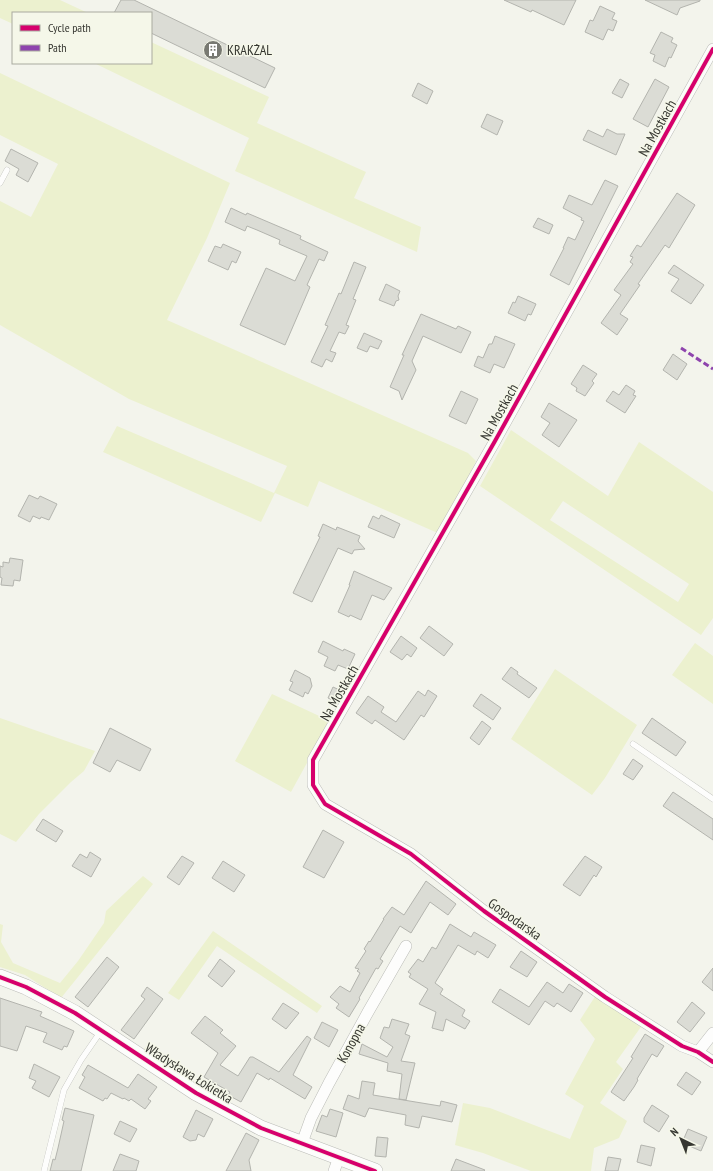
<svg xmlns="http://www.w3.org/2000/svg" width="713" height="1171" font-family="'PT Sans Narrow',sans-serif">
	<style>
		.green { fill: #ecf1cf; fill-rule: evenodd }
		.building { fill: #dbdcd5; stroke: #b3b4ae }
		.lines { fill: none; stroke-linecap: round; stroke-linejoin: round }
		.lane-casing { stroke: #bbbcb7; stroke-width: 6 }
		.street-casing { stroke: #bbbcb7; stroke-width: 12 }
		.secondary-casing { stroke: #bbbcb7; stroke-width: 16 }
		.lane { stroke: #fdfdfc; stroke-width: 5.5 }
		.street { stroke: #fdfdfc; stroke-width: 11 }
		.secondary { stroke: #fdfdfc; stroke-width: 15 }
		.quiet { stroke: #8e44ad; stroke-width: 3; stroke-dasharray: 6 3; stroke-linecap: butt }
		.cycleway-casing { stroke: #f5f7e9; stroke-width: 6 }
		.cycleway { stroke: #d6006c; stroke-width: 4 }
		.labels { text-anchor: middle; stroke-width: 3; stroke-linejoin: round; paint-order: stroke }
		.poi-label { font-size: 14px; fill: #363731; stroke: #f5f7e9; text-anchor: start }
		.street-label { font-size: 14px; fill: #363731; stroke: #f5f7e9 }
	</style>
	<rect width="100%" height="100%" fill="#f3f4ec"/>
	<path class="green" d="M0 0H60L88 13H13V24L0 18Z
		M151 42 269 97 257 123 366 172 354 198 421 227 417 252 235 171 249 138 94 63H151Z
		M0 73 230 183 207 238 167 320 468 453 476 461 440 534 319 481 308 507 275 493 261 522 103 452 117 426 274 493 287 466 129 399 0 325V201L31 217 58 164 0 135Z
		M511 430 608 496 639 442 713 492V618L701 635 480 486ZM563 501 689 584 678 602 550 520Z
		M695 643 713 656V704L672 675Z
		M555 669 637 725 605 778 592 795 511 739Z
		M272 694 330 721 291 792 235 761Z
		M0 718 95 751 84 771 71 782 39 814 16 842 0 834Z
		M143 876 153 884 61 998 25 975 0 967V924L3 925 1 942 13 963 60 983 78 961 104 923 106 911Z
		M213 931 322 1006 317 1013 217 946 179 1000 168 993Z
		M596 995 643 1024 616 1062 623 1069 600 1103 627 1121 619 1138 594 1148 591 1171H531L483 1153 455 1145 463 1103 490 1108 570 1139 584 1106 565 1094 595 1039 580 1020Z
		M149 1043 169 1058 166 1064 144 1049Z"/>
	<path class="building" d="M121 0H134L275 68 265 88 151 33V13H114Z
		M504 0H576L564 25 532 10 531 12Z
		M645 0H700V1L680 8 677 15Z
		M600 6 615 13 612 19 617 21 613 31 608 29 603 40 585 32 590 20 593 21Z
		M661 32 673 38 671 42 677 45 671 58 669 57 665 67 653 61 655 55 650 53Z
		M620 79 629 84 622 98 612 93Z
		M655 79 669 87 648 127 633 119Z
		M418 83 433 91 427 104 412 96Z
		M487 114 503 121 497 135 481 127Z
		M607 129 617 134H625L616 155 583 140 588 130 603 137Z
		M11 149 38 163 28 182 16 175 19 169 5 161Z
		M605 180 618 186 569 285 550 275 564 248H563L568 237 575 240 584 221 581 220 582 218 563 208 569 195 592 205Z
		M677 193 695 205 669 248 665 245 638 284 640 285 620 314 628 319 617 335 601 323 621 295 614 290 633 264 630 262 633 257 630 256 637 245 641 247Z
		M231 208 246 215 247 213 301 236 300 239 328 252 324 261 319 259 307 285 310 287 285 345 240 325 266 268 295 281 307 256 279 244 280 240 257 230 247 226 245 231 225 222Z
		M538 218 553 225 549 234 533 227Z
		M223 244 241 252 236 263 232 261 228 270 208 261 215 246 221 248Z
		M354 262 366 267 353 299 356 300 346 325 349 326 345 334 339 332 330 351 336 353 332 362 326 359 322 367 311 362 328 326 325 325 339 293 341 294Z
		M674 265 704 285 691 304 671 291 679 279 668 273Z
		M386 284 400 291 398 296 399 300 396 301 394 306 379 300Z
		M518 296 536 304 531 315 528 314 525 321 508 313 513 302 515 303Z
		M421 314 456 329 458 326 471 332 461 353 423 336 412 361 416 370 402 400 399 391 390 387 404 355H402Z
		M364 333 382 341 378 349 370 346 367 352 357 348Z
		M495 336 515 344 504 368 494 364 490 373 474 366 478 356 483 358 489 344H492Z
		M673 354 687 364 677 380 663 370Z
		M583 365 597 374 592 381 594 383 585 396 576 391 577 388 571 384Z
		M626 385 635 391 633 395 636 396 625 413 606 401 613 391 619 395Z
		M461 391 478 399 466 424 449 416Z
		M549 403 577 420 559 447 542 435 550 423 541 417Z
		M29 495 38 499 40 496 57 504 49 520 41 517 40 519 33 516 30 522 18 516Z
		M381 515 400 524 394 538 368 527 373 516 379 519Z
		M323 524 336 530 337 527 360 536 358 541 365 549 354 550 352 554 338 548 312 602 293 593 320 537 318 536Z
		M10 558 23 560 20 581 14 580 13 586 1 585 2 578 0 577V566L3 567V562L9 563Z
		M354 571 392 588 384 600 372 595 361 620 350 615 349 617 338 612 350 585H349Z
		M429 626 453 644 444 656 420 638Z
		M401 636 417 648 411 657 407 654 402 660 390 652Z
		M323 641 343 651 344 649 355 654 348 669 338 665 335 671 324 666 328 657 318 652Z
		M511 667 518 672 517 674 537 688 529 698 502 679Z
		M295 670 310 678 312 686 308 694 305 692 303 697 289 690 293 682 290 681Z
		M333 687 344 692 338 703 328 698Z
		M428 690 437 696 424 717 421 715 404 740 375 720 372 724 356 713 368 696 384 707 381 712 396 722 418 691 425 696Z
		M481 694 501 708 493 720 473 706Z
		M652 718 686 742 676 756 642 733Z
		M482 721 491 728 479 745 470 738Z
		M110 728 151 749 140 771 117 760 110 772 93 763Z
		M633 759 643 766 633 780 623 774Z
		M673 792 713 819V840L663 806Z
		M43 819 63 831 56 842 36 830Z
		M323 830 344 842 324 878 303 867Z
		M90 852 101 859 91 877 72 866 80 854 87 858Z
		M182 856 194 863 179 885 167 877Z
		M585 856 602 867 596 877 594 875 580 896 563 885Z
		M223 861 245 875 234 892 212 878Z
		M426 881 456 904 448 915 430 902 411 933 400 926 380 959 383 961 378 969 376 968 359 998 360 999 349 1017 336 1008 339 1004 330 997 340 986 350 992 360 973 357 971 359 969 355 968 366 951 364 949 369 941 370 942 384 919H383L392 907 404 915Z
		M450 924 471 937 474 932 496 945 488 958 477 951 475 955 458 945 435 983 443 989 440 994 465 1010 462 1016 470 1021 465 1029 446 1019 443 1031 432 1028 436 1012 419 1004 428 989 409 977 411 974 408 972 418 959 423 962 432 947 436 949Z
		M521 951 537 962 527 977 510 967Z
		M107 957 119 967 88 1007 75 997Z
		M220 959 235 971 222 987 208 976Z
		M713 968V991L702 982Z
		M547 982 563 993 569 984 583 993 571 1012 557 1003 554 1007 545 1001 529 1025 492 1002 500 989 529 1007Z
		M147 987 163 999 134 1039 121 1030 145 999 141 996Z
		M0 998 42 1012 40 1016 74 1031 67 1047 64 1046 62 1050 43 1042 47 1033 26 1026 17 1051 0 1046Z
		M692 1002 705 1013 690 1032 677 1022Z
		M283 1003 299 1013 286 1029 272 1019Z
		M205 1016 223 1030 220 1033 236 1046 220 1065 238 1076 250 1057H253L279 1072 307 1036 311 1039 293 1075 312 1087 305 1099 270 1078 269 1080 257 1073 241 1102 228 1095 230 1092 204 1077 218 1053 191 1033Z
		M392 1019 409 1024 405 1034 410 1036 401 1061 415 1063 406 1100 399 1099 402 1074 387 1071 388 1063 359 1054 362 1044 387 1057 393 1047 380 1038 384 1027 389 1028Z
		M322 1022 338 1030 329 1047 314 1038Z
		M645 1034 664 1046 657 1057 652 1054 637 1079 638 1080 634 1087 624 1101 611 1092 633 1058 631 1057Z
		M34 1064 60 1077 49 1097 32 1088 36 1081 29 1078Z
		M88 1065 128 1088 138 1074 157 1087 148 1099 151 1101 145 1109 131 1099 129 1101 124 1098 123 1099 111 1093 107 1099 105 1098 103 1101 79 1088 85 1077 82 1075Z
		M686 1072 701 1082 692 1095 677 1085Z
		M362 1081 375 1083 373 1095 440 1106 441 1101 457 1105 452 1122 422 1116 419 1128 405 1125 406 1115 369 1108 365 1117 343 1109 348 1095 359 1099Z
		M652 1105 669 1116 659 1132 644 1122V1118Z
		M65 1108 94 1115 81 1171H50L53 1159 55 1160 58 1148 64 1121 62 1120Z
		M330 1109 343 1113 336 1137 316 1131 322 1115 327 1117Z
		M196 1110 213 1119 204 1137 198 1134 196 1140 190 1141 183 1137Z
		M120 1121 137 1129 130 1142 114 1134Z
		M688 1129 707 1137 701 1151 682 1143Z
		M246 1133 259 1140 249 1160 251 1171H226Z
		M377 1137 388 1138 386 1157 375 1156Z
		M641 1145 655 1148 651 1166 637 1162Z
		M120 1154 139 1161 136 1171H113Z
		M608 1157 621 1159 618 1171H605Z
		M456 1159 485 1170 484 1171H451Z"/>
	<g class="lines">
		<g class="lane-casing">
			<path id="lane" d="M0 183 7 170
				M633 744 713 799
				M44 1171 64 1090 81 1060 101 1031"/>
		</g>
		<g class="street-casing">
			<path id="street" d="M713 49 495 441 313 760V785L325 804 411 854 484 911 605 997 682 1046 698 1052 713 1062
				M698 1052 713 1033
				M302 1143 311 1118 329 1083 368 1012 406 946
				M334 1171 339 1157"/>
		</g>
		<g class="secondary-casing">
			<path id="secondary" d="M0 977 26 987 75 1013 196 1093 261 1128 375 1171"/>
		</g>
		<use href="#lane" class="lane"/>
		<use href="#street" class="street"/>
		<use href="#secondary" class="secondary"/>
		<path class="quiet" d="M681 348 713 369"/>
		<g class="cycleway-casing">
			<path id="cycleway" d="M713 49 495 441 313 760V785L325 804 411 854 484 911 605 997 682 1046 698 1052 713 1062
				M0 977 26 987 75 1013 196 1093 261 1128 375 1171"/>
		</g>
		<use href="#cycleway" class="cycleway"/>
	</g>
	<defs>
		<g id="building-disc" transform="scale(1)"><circle r="9.5" fill="#787972" stroke="#f5f7e9"/><path d="M-4-6H4V6H1V3H-1V6H-4ZM-2.5-4.3h1.7v1.8h-1.7ZM.8-4.3h1.7v1.8H.8ZM-2.5-1h1.7V.8h-1.7ZM.8-1h1.7V.8H.8Z" fill="#fff"/></g>
	</defs>
	<g fill-rule="evenodd">
		<use href="#building-disc" x="213" y="50"/>
	</g>
	<g class="labels">
		<g class="poi-label">
			<text x="227" y="55">KRAKŻAL</text>
		</g>
		<g class="street-label">
			<text transform="translate(657 128) rotate(-61)" y="5">Na Mostkach</text>
			<text transform="translate(499 412) rotate(-61)" y="5">Na Mostkach</text>
			<text transform="translate(339 693) rotate(-60)" y="5">Na Mostkach</text>
			<text transform="translate(515 919) rotate(35)" y="5">Gospodarska</text>
			<text transform="translate(351 1043) rotate(-61)" y="5">Konopna</text>
			<text transform="translate(189 1073) rotate(32)" y="5">Władysława Łokietka</text>
		</g>
	</g>
	<rect x="12" y="12" width="140" height="52" fill="#f5f7e9" stroke="#a9aa9f"/>
	<rect x="20" y="25" width="20" height="6" fill="#d6006c" stroke="#a9aa9f"/>
	<text x="48" y="32" font-size="12" fill="#363731">Cycle path</text>
	<rect x="20" y="45" width="20" height="6" fill="#8e44ad" stroke="#a9aa9f"/>
	<text x="48" y="52" font-size="12" fill="#363731">Path</text>
	<g transform="translate(681 1139) rotate(317)" stroke="#f5f7e9" stroke-width="3" paint-order="stroke">
	<path d="M0-3L7 15L0 10L-7 15Z" fill="#363731"/>
	<text y="-6" font-size="11" font-weight="bold" text-anchor="middle" fill="#363731">N</text>
	</g>
</svg>
